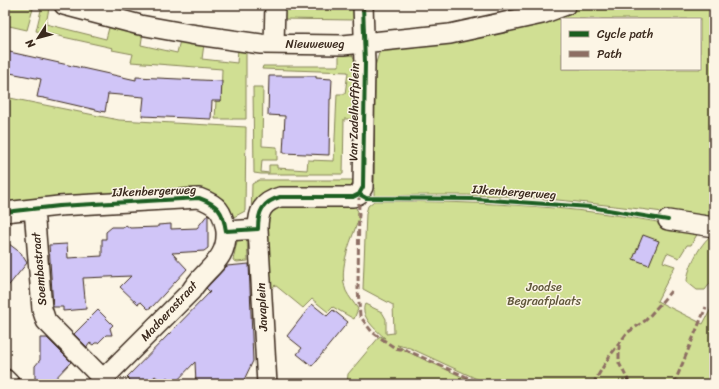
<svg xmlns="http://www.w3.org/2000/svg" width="719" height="389" font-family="Sriracha,sans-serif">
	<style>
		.green { fill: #d0df93; stroke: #868458; fill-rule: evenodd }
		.building { fill: #d0c5f7; stroke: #3b2a1e }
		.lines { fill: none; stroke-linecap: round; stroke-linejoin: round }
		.minor-casing { stroke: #3b2a1e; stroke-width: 22 }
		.minor { stroke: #fcf5e5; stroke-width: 19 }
		.quiet { stroke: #8d6e63; stroke-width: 3; stroke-dasharray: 6 3; stroke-linecap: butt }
		.cycleway-casing { stroke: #fcf5e5; stroke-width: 6 }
		.cycleway { stroke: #1b5e20; stroke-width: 4 }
		.labels { text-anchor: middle; stroke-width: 3; stroke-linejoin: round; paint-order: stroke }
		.street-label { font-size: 12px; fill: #3b2a1e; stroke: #fcf5e5 }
		.park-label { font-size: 12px; fill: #60573b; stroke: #fcf5e5 }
	</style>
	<rect width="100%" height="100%" fill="#fcf5e5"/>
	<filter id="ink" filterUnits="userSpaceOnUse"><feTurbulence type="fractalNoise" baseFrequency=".025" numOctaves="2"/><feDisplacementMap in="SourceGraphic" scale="8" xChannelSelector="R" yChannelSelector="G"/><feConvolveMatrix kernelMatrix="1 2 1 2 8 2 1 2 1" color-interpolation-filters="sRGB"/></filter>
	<g filter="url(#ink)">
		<path class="green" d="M5 5H34L27 30 5 25Z
			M281 5H355V20L281 19Z
			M579 5H714V219C651 210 587 202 523 197 474 194 424 195 374 196L375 66 380 50 557 14ZM562 19H700V69H562Z
			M42 6 49 8 46 24 106 39 110 24 143 32 141 45 177 53 180 40 204 44 202 59 237 63 238 48H246V119H215L216 101H221L222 69 131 62 133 54 112 50 113 48 36 31Z
			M339 51 352 55 357 62 358 119H344L343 174H261L254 173 253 87H263L262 146 277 147V160H262L261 172 269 173V165H277V168L307 170 308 160 334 161 337 94H345L348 72 262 69 263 66H339Z
			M5 97 119 120 246 127 245 211 232 218C224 204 219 195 204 190L5 205Z
			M259 180H357L354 189 281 191 251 221 252 184Z
			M352 201 360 215C353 237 337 267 346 291 349 297 354 303 358 309L354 319 333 307 328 312 312 299 303 308 275 285 268 293 264 218 271 209 283 203Z
			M374 201C483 202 592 205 699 231L691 245H687L679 258 667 253 663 262 675 266 657 301 703 324 714 303V384H488L410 348 397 345 408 352 478 384H347L348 374 380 336 385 338C377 331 359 316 365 304L382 312 386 319V334L394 333 393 305 363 289 366 213 368 206Z
			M714 234V278L705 290H697L687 282C687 269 702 239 714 234Z
			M238 237H247L248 261 237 262 233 260Z"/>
		<path class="building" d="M5 51 136 80V77L222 81 221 101H212L211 119 142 116 144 97 108 94 105 112 44 98 37 97 41 79 5 72Z
			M269 76H316V78L332 79 331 99H330L329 155 283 153 285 116 268 115Z
			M208 214V248L204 251 172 253 187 269 153 306 148 309 141 302 138 304 120 287 131 276 83 278 86 309 63 311V307H53L49 245 67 244 68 258 102 256V239H106V232L112 227H123L126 225 130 228 158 227V225L171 224V229L197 228Z
			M643 235 659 241 649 265 633 259Z
			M5 241 21 253 27 263 5 290Z
			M249 264 253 361 242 384H196L195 362 174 384 167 377 162 382 155 376 147 384H134L127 377 210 292 206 288 227 266Z
			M312 304 327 316 333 310 348 322 312 366 297 354 302 348 287 336Z
			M98 310 113 325 110 328 112 335H106L98 343H95L93 345 90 343 87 347 74 334Z
			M40 338H47L71 362 50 384 35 383V366L40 360Z"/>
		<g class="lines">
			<g class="minor-casing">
				<path id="minor" d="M64 5 140 25 190 34 261 44 343 45 450 34 542 14 566 5
					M274 44 275 5
					M34 209 42 309 46 321 103 379
					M5 212 59 206 199 198C218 205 223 211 226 231L258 229C258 212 262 202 280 197H353L359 194 363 187 365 63 363 5
					M668 220 714 227
					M258 229 267 384
					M5 379 10 384
					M98 384 191 291C205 268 228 261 226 231"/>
			</g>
			<use href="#minor" class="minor"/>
			<path class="quiet" d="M359 194 358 289 360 316 372 332 395 348 406 350 482 384
				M619 344V363L630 384
				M593 384 609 357 627 333 646 320 672 290
				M674 384 706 307"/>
			<g class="cycleway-casing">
				<path id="cycleway" d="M359 194 366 198 475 199 590 207 668 220
					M5 212 59 206 199 198C218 205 223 211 226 231L258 229C258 212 262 202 280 197H353L359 194 363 187 365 63 363 5"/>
			</g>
			<use href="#cycleway" class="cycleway"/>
		</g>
	</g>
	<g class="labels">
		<g class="street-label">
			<text x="315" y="48">Nieuweweg</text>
			<text transform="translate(354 112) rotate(-89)" y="4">Van Zadelhoffplein</text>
			<text transform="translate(154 191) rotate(-2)" y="4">IJkenbergerweg</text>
			<text transform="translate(514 192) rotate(4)" y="4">IJkenbergerweg</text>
			<text transform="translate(39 269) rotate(-95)" y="4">Soembastraat</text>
			<text transform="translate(262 307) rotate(-93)" y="4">Javaplein</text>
			<text transform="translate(169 311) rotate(-47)" y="4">Madoerastraat</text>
		</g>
		<g class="park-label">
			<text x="544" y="291">Joodse<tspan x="544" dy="14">Begraafplaats</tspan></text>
		</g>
	</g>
	<rect width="719" height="389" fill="none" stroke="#fcf5e5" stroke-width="20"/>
	<rect x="10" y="10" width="699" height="369" fill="none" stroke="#3b2a1e" stroke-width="1.5" filter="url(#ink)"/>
	<rect x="561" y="18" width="140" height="52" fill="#fcf5e5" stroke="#afa495"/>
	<rect x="569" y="31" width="20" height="6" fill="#1b5e20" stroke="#afa495"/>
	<text x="597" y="38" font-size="12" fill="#3b2a1e">Cycle path</text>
	<rect x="569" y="51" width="20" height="6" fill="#8d6e63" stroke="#afa495"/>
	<text x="597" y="58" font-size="12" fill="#3b2a1e">Path</text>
	<g transform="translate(38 38) rotate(234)" stroke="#fcf5e5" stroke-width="3" paint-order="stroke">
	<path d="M0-3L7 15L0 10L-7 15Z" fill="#3b2a1e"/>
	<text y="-6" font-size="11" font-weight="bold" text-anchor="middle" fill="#3b2a1e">N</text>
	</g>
</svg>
